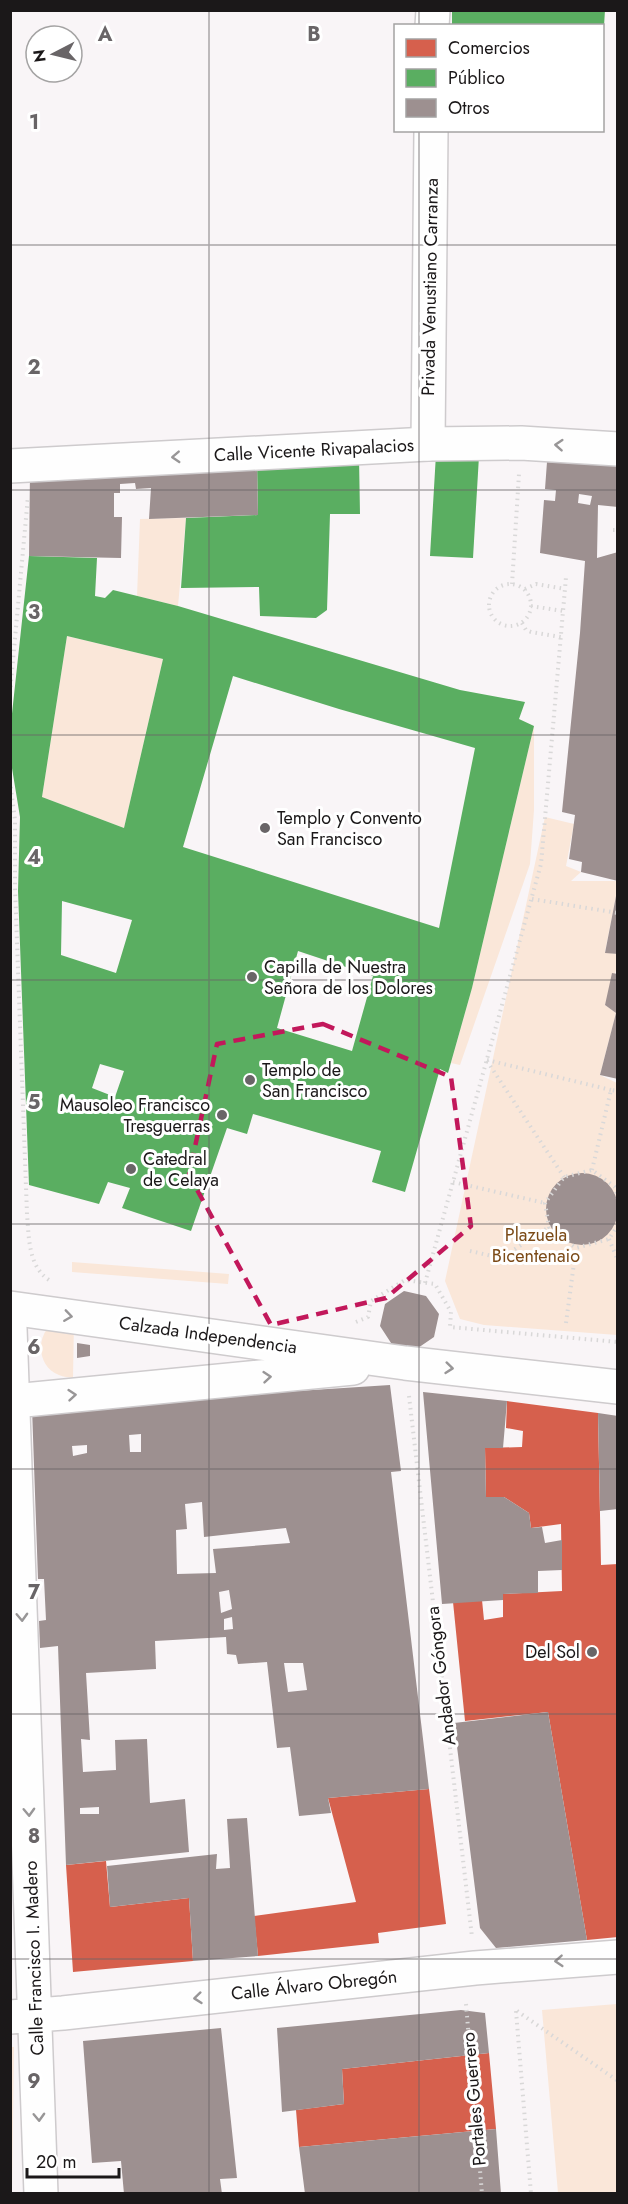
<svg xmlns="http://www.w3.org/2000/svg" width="628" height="2204" font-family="Jost,sans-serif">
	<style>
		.green { fill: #fae7d9 }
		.shops { fill: #d6604d }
		.public { fill: #5aae61; fill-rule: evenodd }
		.building { fill: #9d9090; fill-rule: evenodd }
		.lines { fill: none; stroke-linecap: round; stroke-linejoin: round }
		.minor-casing { stroke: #cecbcd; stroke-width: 36 }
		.major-casing { stroke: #cecbcd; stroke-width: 36 }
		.path { stroke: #d9d8d8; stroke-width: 4; stroke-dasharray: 1.5 4.5; stroke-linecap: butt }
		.minor { stroke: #fefefe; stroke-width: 33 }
		.major { stroke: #fefefe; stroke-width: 33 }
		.oneway { stroke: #989697 }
		.marked { fill: none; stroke: #c2185b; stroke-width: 4.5; stroke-dasharray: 12 8; stroke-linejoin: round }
		.grid { fill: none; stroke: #696567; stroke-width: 1.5; stroke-opacity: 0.55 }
		.poi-dot { fill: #696567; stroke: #fff; stroke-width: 2 }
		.labels { text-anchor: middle; stroke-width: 6; stroke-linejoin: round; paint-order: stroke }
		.street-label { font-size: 18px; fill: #1b1819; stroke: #fff }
		.poi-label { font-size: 18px; fill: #1b1819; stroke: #fff; text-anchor: start }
		.park-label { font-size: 18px; fill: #7b4a17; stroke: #fff }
		.grid-label { font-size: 20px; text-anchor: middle; font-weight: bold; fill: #696567; stroke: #fff; stroke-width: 6; stroke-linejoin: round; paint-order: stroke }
	</style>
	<rect width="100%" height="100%" fill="#f9f5f7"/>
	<path class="green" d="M186 518 178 606 137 596 140 519Z
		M67 636 163 659 124 828 42 797Z
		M534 726V810L530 864 460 1065 451 1063 472 988Z
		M545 817 574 824 566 866 581 872 571 881H617V891L605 952 617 954V967L605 1005 616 1013 600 1075 617 1083V1335L484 1325 460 1319 445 1281Z
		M72 1262 229 1274 228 1284 72 1272Z
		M74 1321 73 1378C69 1377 63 1377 59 1375 40 1368 36 1344 47 1329Z
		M617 2004V2193H558L542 2010Z
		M11 2047H14L12 2194 10 2193Z"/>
	<path class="shops" d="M507 1401 598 1413 601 1565 618 1564V1937L587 1940 548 1712 465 1721 453 1602 482 1600 484 1620 503 1617V1594L562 1591 561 1524 531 1528 529 1513 504 1497H486L485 1448 522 1447 523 1431 506 1428Z
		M429 1789 446 1924 378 1933 379 1943 258 1956 254 1916 356 1902 328 1798Z
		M106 1861 110 1907 189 1898 193 1961 73 1972 66 1865Z
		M489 2053 496 2129 299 2147 296 2110 344 2104 342 2069Z"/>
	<path class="public" d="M452 10H605L604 26H452Z
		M436 454 479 456 473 558 430 556Z
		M359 457 360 514H330L327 610 316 618 260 616 259 587 181 588 186 518 258 515 257 462Z
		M29 556 97 558 95 596 105 598 113 590 178 606 460 690 525 702 519 719 534 726 472 988 448 1073 440 1069 405 1192 372 1182 381 1151 253 1114 247 1134 227 1128 191 1231 122 1208 130 1188 108 1182 99 1204 29 1185 18 891 20 817 10 756V732ZM67 636 163 659 124 828 42 797ZM233 676 339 709 475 748 439 928 183 847ZM62 901 132 920 116 973 61 955ZM298 951 373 976 352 1051 277 1028ZM100 1064 124 1071 115 1097 92 1088Z"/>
	<path class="building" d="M257 462 258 515 149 519 151 488 136 489 135 483 120 484V493H114V517H122L121 558 29 556 30 473Z
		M547 462 618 466V507L598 505 597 558 618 552V881L581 872 582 862 569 859 575 815 562 812 580 633 585 561 540 553 544 500 555 501 556 490 545 489ZM579 494 592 496 590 505 578 503Z
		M616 896H618V954L605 953Z
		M612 973 618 974V1079L600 1075 616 1013 605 1005Z
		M546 1209a36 36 0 1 1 72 0a36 36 0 1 1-72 0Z
		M404 1291 426 1296 439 1314 434 1337 415 1350 393 1346 380 1326 385 1304Z
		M77 1343 90 1345V1356L77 1358Z
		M390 1385 401 1471 391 1472 429 1789 328 1798 331 1813 299 1816 290 1747 277 1748 267 1662 238 1664 236 1655 227 1654 226 1637 155 1641 156 1669 86 1673 90 1740 81 1739 83 1772 116 1770 115 1740 147 1739 150 1803 185 1799 189 1852 66 1865 58 1646 40 1648 39 1621 46 1620 44 1579H38L32 1408ZM141 1434V1452H130L129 1435ZM87 1445V1453L73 1456 72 1446ZM202 1502 204 1537 286 1528 290 1543 213 1549 216 1573 177 1574 176 1530 187 1529 185 1504ZM229 1590 232 1609 221 1613 219 1592ZM232 1617 233 1629 224 1630V1619ZM284 1663H303L307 1690 288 1692ZM99 1807V1814H80V1808Z
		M423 1392 507 1401 503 1448H485L486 1497H504L529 1513 531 1528 542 1527 545 1543 562 1540V1570L538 1571V1593L503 1594V1600L442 1604Z
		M598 1413 618 1416V1509L600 1511Z
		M548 1712 587 1940 496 1948 480 1928 454 1723Z
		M247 1818 258 1956 193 1961 189 1898 110 1907 107 1866 217 1854 216 1869 230 1868 227 1819Z
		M461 2010 485 2013 489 2053 342 2069 344 2104 282 2112 277 2028Z
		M221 2028 237 2178 220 2179 222 2194H124L121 2161 92 2163 83 2041Z
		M496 2129 501 2194H305L299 2147Z"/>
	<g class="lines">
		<g class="minor-casing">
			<path id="minor" d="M432 26 433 10
				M428 444 431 130
				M10 1308 405 1363 618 1387
				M14 1401 353 1368"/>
		</g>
		<g class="major-casing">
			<path id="major" d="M10 466 428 444 521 443 618 449
				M10 1328 41 2194
				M10 2017 63 2013 475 1968 618 1957"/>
		</g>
		<path class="path" d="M613 530H618
			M512 584 519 474
			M489 605a21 21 0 1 1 42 0a21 21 0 1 1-42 0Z
			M525 589 536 584 565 589
			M531 606 563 611
			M522 623 526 630 531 632 561 637
			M10 693 28 496
			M10 781 15 820V888L27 1214C29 1237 28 1266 49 1280
			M532 899 618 913
			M487 1060 611 1090
			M487 1061 564 1177
			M592 1170 611 1090 618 1091
			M453 1182 545 1203
			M618 1199 615 1187 592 1170 564 1177 545 1203 549 1227 576 1248 609 1239 618 1225
			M609 1239 618 1261
			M470 1251 501 1258 549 1227
			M425 1283 541 864 566 577
			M356 1322 368 1317 371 1301 405 1280 435 1284 451 1312 450 1327 618 1342
			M566 1323 576 1248
			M409 1396 472 1937
			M466 2004 482 2194
			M516 2011 531 2194
			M517 2011 618 2081"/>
		<use href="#minor" class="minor"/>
		<use href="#major" class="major"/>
	</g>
	<defs><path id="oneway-chevron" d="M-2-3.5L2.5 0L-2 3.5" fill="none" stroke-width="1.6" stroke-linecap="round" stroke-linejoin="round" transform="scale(1.5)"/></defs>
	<g class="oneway">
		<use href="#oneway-chevron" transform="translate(559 445) rotate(-176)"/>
		<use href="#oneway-chevron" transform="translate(176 457) rotate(177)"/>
		<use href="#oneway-chevron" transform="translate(68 1316) rotate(8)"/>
		<use href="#oneway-chevron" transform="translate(449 1368) rotate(6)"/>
		<use href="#oneway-chevron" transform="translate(267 1377) rotate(-5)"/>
		<use href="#oneway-chevron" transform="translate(72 1395) rotate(-5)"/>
		<use href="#oneway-chevron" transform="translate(22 1617) rotate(88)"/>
		<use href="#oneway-chevron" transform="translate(29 1812) rotate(88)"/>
		<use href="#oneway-chevron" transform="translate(559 1961) rotate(176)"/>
		<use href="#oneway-chevron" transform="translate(198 1998) rotate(174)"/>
		<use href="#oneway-chevron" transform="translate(39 2117) rotate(88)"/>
	</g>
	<path class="marked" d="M323 1024 451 1077 471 1226 386 1298 271 1325 189 1175 217 1044Z"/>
	<path class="grid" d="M209 10V2194M419 10V26M419 130V2194M10 245H618M10 490H618M10 735H618M10 980H618M10 1224H618M10 1469H618M10 1714H618M10 1959H618"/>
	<g class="poi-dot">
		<circle cx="265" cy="828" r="6"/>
		<circle cx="252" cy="977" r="6"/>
		<circle cx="250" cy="1080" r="6"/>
		<circle cx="222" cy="1115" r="6"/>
		<circle cx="131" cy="1169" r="6"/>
		<circle cx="592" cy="1652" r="6"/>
	</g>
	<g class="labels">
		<g class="street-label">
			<text transform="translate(430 287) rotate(-89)" y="6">Privada Venustiano Carranza</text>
			<text transform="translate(314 450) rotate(-3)" y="6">Calle Vicente Rivapalacios</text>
			<text transform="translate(208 1335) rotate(8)" y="6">Calzada Independencia</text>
			<text transform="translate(441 1676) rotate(-97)" y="6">Andador Góngora</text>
			<text transform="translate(34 1958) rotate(-92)" y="6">Calle Francisco I. Madero</text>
			<text transform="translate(314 1985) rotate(-6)" y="6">Calle Álvaro Obregón</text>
			<text transform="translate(474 2099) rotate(-95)" y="6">Portales Guerrero</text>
		</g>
		<g class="poi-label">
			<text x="277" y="824">Templo y Convento<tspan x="277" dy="21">San Francisco</tspan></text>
			<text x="264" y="973">Capilla de Nuestra<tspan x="264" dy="21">Señora de los Dolores</tspan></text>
			<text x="262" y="1076">Templo de<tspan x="262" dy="21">San Francisco</tspan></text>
			<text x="210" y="1111" text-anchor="end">Mausoleo Francisco<tspan x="210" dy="21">Tresguerras</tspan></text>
			<text x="143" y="1165">Catedral<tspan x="143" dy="21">de Celaya</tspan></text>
			<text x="580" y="1658" text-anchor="end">Del Sol</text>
		</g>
		<g class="park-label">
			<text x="536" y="1241">Plazuela<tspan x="536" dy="21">Bicentenaio</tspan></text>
		</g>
	</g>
	<g class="grid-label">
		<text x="105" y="41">A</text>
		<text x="314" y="41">B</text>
		<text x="34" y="129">1</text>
		<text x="34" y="374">2</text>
		<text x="34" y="619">3</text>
		<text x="34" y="864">4</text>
		<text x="34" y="1109">5</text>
		<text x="34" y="1354">6</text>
		<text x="34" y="1599">7</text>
		<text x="34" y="1843">8</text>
		<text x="34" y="2088">9</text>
	</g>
	<rect width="628" height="2204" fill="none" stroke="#1b1819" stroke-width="24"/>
	<rect x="394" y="24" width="210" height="108" fill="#ffffff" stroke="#a4a3a3" stroke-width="1.5"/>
	<rect x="406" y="39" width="30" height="18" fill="#d6604d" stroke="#a4a3a3" stroke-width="1.5"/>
	<text x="448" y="54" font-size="18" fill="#1b1819">Comercios</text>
	<rect x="406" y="69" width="30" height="18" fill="#5aae61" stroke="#a4a3a3" stroke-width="1.5"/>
	<text x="448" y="84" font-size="18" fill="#1b1819">Público</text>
	<rect x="406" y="99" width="30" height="18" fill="#9d9090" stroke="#a4a3a3" stroke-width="1.5"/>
	<text x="448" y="114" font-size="18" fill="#1b1819">Otros</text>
	<g transform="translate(54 54) rotate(263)"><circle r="28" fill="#ffffff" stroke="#a4a3a3" stroke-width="1.5"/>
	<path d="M0-4.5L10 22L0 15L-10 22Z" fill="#696567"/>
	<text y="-9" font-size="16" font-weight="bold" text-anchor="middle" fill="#1b1819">N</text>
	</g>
	<path d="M27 2168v9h92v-9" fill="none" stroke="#1b1819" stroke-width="3"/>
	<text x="36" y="2168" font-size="18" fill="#1b1819" stroke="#ffffff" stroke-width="4.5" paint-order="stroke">20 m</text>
</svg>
